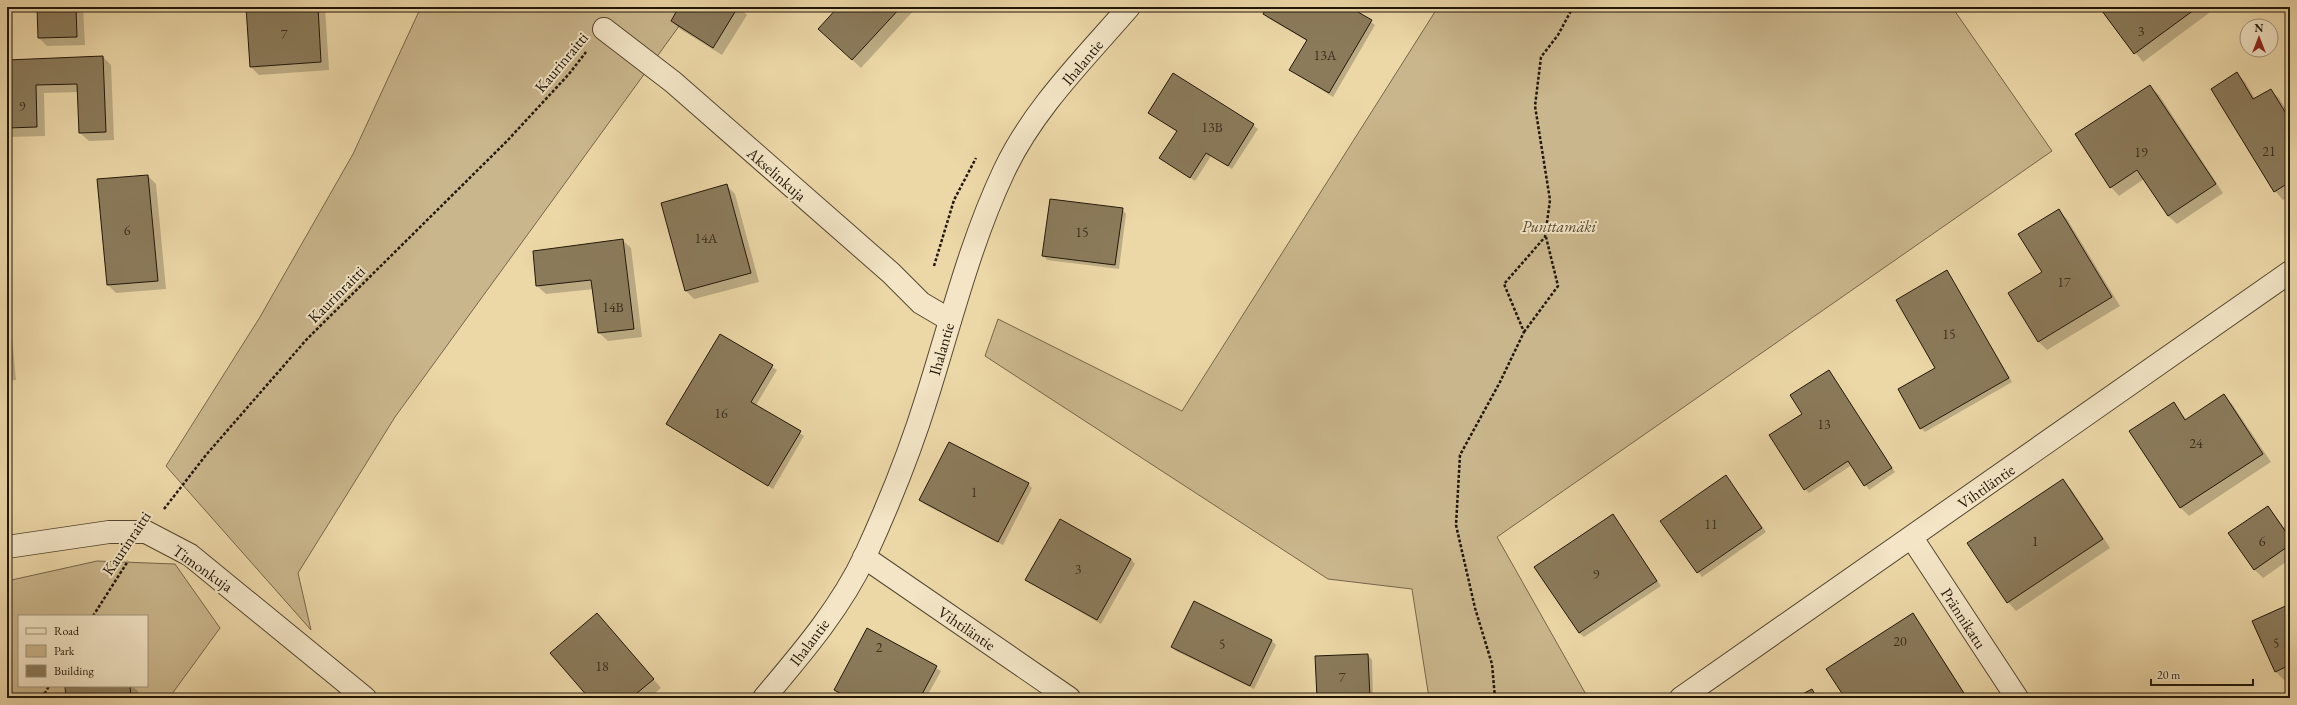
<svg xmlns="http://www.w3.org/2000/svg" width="2297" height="705" font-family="'EB Garamond',serif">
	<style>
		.green { fill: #cab68c; stroke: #76664a; fill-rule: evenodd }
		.shadow { fill: #0003 }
		.building { fill: #8b7b5b; stroke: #221708 }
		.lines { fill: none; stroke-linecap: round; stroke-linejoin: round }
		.minor-casing { stroke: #544730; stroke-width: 24 }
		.tertiary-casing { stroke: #544730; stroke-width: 24 }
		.path { stroke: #221708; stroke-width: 2.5; stroke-dasharray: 3 2; stroke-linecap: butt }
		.minor { stroke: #f3e5c6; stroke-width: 22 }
		.tertiary { stroke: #f3e5c6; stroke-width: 22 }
		.labels { text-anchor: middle; stroke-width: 4; stroke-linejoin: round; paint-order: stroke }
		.number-label { font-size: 14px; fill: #3c301d }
		.street-label { font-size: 16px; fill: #221708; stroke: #f3e5c6 }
		.park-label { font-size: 16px; font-style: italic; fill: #544730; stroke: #f3e5c6 }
	</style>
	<rect width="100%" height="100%" fill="#ecd7a7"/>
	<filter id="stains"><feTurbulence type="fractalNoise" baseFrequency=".005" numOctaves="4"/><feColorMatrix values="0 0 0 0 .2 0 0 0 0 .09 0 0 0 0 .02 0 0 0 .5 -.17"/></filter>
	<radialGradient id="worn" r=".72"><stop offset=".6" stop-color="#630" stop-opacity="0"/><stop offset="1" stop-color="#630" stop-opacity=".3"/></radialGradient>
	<path class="green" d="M421 7H693L395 417 298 573 311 630 166 466 260 317 353 154Z
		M1438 7H1952L2052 151 1497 537 1588 698H1429L1412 589 1328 579 985 356 998 319 1182 411Z
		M97 561 175 564 220 628 169 698H7V581ZM19 616H147V686H19Z"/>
	<path class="shadow" d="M38 7H83L85 45 47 46 39 38Z
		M247 7H325L329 70 259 75 251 67Z
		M680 7H739L747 15 722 55 680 29 672 21Z
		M840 7H917L861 68 819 29Z
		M1268 7H1347L1375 25 1333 97 1290 70 1307 41 1268 18 1264 14Z
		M2100 7H2204L2209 13 2143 62Z
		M103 57 111 65 114 140 89 141 80 133 78 92 44 93 45 136 10 137 7 133V61Z
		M2237 73 2245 82 2255 99 2270 90 2279 98 2290 116V195L2283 200 2275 191Z
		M2150 87 2159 95 2223 193 2177 224 2168 216 2144 179 2119 196 2111 187Z
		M1149 112 1253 125 1258 129 1232 169 1211 156 1195 181 1160 158 1177 132Z
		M148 176 156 184 166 289 116 293 108 285 98 180Z
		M727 186 735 194 759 282 694 299 686 291Z
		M1122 209 1126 214 1119 269 1047 260 1043 255Z
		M2058 210 2067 219 2120 306 2047 350 2039 342 2009 293 2043 272Z
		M622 240 631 248 642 337 608 341 599 333 594 289 546 294 537 286Z
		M1947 271 2012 382 1925 432 1921 428 1936 368Z
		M7 282 16 380 7 381Z
		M721 335 777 370 756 405 804 436 773 489 667 424Z
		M1829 371 1895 472 1869 490 1852 465 1809 493 1805 489 1803 414Z
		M2224 396 2232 404 2271 462 2189 516 2181 508 2131 432 2173 404 2187 420Z
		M1730 481 1766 532 1702 577 1661 521Z
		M2063 481 2071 489 2110 548 2016 611 2008 602Z
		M1028 484 1032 488 1003 545 924 504 920 500Z
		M2268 507 2290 535V559L2263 578 2254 569Z
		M1613 515 1661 586 1584 637 1579 633Z
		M1131 559 1135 564 1101 624 1026 580Z
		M1194 603 1272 641 1276 645 1254 689 1176 651 1172 647Z
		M2290 605V677L2284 680 2276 672Z
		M597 614 661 688 649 698H591Z
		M1913 615 1968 698H1846Z
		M867 629 941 671 926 698H847L835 690Z
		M1368 655 1372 660 1373 698H1318Z
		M89 686H132L138 691V698H67L66 688Z"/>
	<path class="building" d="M37 7H76L77 37 38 38Z
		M246 7H318L321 62 250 67Z
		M679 7H738L713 48 671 21Z
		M838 7H901L852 60 818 29Z
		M1267 7H1349L1372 20 1329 93 1289 70 1307 40 1263 14Z
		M2099 7H2198L2134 54Z
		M103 56 106 132 79 133 77 84 36 85 37 127 7 128V60Z
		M2237 72 2253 99 2271 89 2290 120V182L2274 192 2211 89Z
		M1173 73 1254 124 1228 166 1206 153 1190 178 1159 158 1177 131 1148 113Z
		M2150 85 2216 184 2168 216 2137 170 2110 188 2075 134Z
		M148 175 158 281 107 285 97 179Z
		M727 184 751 273 685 291 661 203Z
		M1050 199 1123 208 1115 265 1042 256Z
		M2059 209 2112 297 2038 342 2008 293 2042 272 2018 234Z
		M623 239 634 329 598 333 591 280 536 286 533 251Z
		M1947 270 2009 378 1920 429 1898 389 1935 368 1896 300Z
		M720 334 773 365 751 402 801 431 768 486 666 424Z
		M1829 370 1892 468 1864 486 1848 461 1804 490 1769 435 1802 414 1790 395Z
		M2224 394 2263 454 2180 508 2129 431 2174 402 2185 420Z
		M949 442 1029 483 998 542 919 500Z
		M1726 475 1762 528 1697 573 1660 521Z
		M2063 479 2103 539 2007 603 1967 543Z
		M2268 506 2290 538V545L2254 570 2228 533Z
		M1613 514 1657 581 1579 633 1534 567Z
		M1060 519 1131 559 1097 620 1025 580Z
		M1194 601 1272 640 1250 686 1171 647Z
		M2290 604V665L2275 672 2252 621Z
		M597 613 654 679 631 698H589L550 653Z
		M1913 613 1967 698H1845L1826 669Z
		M867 628 937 666 920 698H849L834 690Z
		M1368 654 1370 698H1317L1315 656Z
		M130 686 131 698H66L65 687Z
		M1812 689 1817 698H1795Z"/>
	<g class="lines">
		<g class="minor-casing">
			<path id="minor" d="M604 29 673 82 891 273 921 303 950 320
				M1912 538 2017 698
				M7 547 109 532H146L190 555 365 698
				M864 557 1069 698
				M1681 698 2290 272"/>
		</g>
		<g class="tertiary-casing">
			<path id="tertiary" d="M764 698C801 654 840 609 865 556 888 506 911 449 927 397 951 321 970 243 1004 171 1033 109 1085 58 1129 7"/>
		</g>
		<path class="path" d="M934 266 954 200 976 158
			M1524 332 1558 286 1546 237
			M164 509 206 455 307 339 507 141 569 74 586 52
			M93 616 128 561
			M42 698 49 686
			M1495 698 1492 664 1475 608 1456 525 1460 455 1500 382 1524 332 1504 284 1545 237 1550 200 1535 106 1541 57 1558 35 1573 7"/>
		<use href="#minor" class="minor"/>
		<use href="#tertiary" class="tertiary"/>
	</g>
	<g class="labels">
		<g class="number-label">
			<text x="2141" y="36">3</text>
			<text x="284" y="39">7</text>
			<text x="1325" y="60">13A</text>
			<text x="22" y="111">9</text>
			<text x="1212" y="132">13B</text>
			<text x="2269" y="156">21</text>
			<text x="2141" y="157">19</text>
			<text x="127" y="235">6</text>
			<text x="1082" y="237">15</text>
			<text x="706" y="243">14A</text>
			<text x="2064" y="287">17</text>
			<text x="613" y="312">14B</text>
			<text x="1949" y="339">15</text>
			<text x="721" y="418">16</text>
			<text x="1824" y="429">13</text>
			<text x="2196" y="448">24</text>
			<text x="974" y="497">1</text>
			<text x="1711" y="529">11</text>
			<text x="2035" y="546">1</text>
			<text x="2262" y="546">6</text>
			<text x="1078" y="574">3</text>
			<text x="1596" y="579">9</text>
			<text x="1900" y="646">20</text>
			<text x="2276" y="648">5</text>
			<text x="1222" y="649">5</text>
			<text x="879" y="652">2</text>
			<text x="602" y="671">18</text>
			<text x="1342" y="682">7</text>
		</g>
		<g class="street-label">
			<text transform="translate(561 62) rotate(-50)" y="6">Kaurinraitti</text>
			<text transform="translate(1082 62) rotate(-50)" y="6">Ihalantie</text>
			<text transform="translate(777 174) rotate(41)" y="6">Akselinkuja</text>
			<text transform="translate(336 294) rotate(-45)" y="6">Kaurinraitti</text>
			<text transform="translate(941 349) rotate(-74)" y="6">Ihalantie</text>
			<text transform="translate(1986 486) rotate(-35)" y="6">Vihtiläntie</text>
			<text transform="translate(126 543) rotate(-56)" y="6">Kaurinraitti</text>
			<text transform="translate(203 568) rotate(35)" y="6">Timonkuja</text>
			<text transform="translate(1964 618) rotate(57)" y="6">Prännikatu</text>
			<text transform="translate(967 628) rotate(34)" y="6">Vihtiläntie</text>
			<text transform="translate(809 642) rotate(-53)" y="6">Ihalantie</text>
		</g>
		<g class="park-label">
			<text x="1559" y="232">Punttamäki</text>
		</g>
	</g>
	<rect width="2297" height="705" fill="none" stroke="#ecd7a7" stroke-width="24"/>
	<rect x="8" y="8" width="2281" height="689" fill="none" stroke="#221708" stroke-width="2"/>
	<rect x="12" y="12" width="2273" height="681" fill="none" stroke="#221708"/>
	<rect x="18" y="615" width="130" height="72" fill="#f3e5c6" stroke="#9f937a"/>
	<rect x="26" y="628" width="20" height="6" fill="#f3e5c6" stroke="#9f937a"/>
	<text x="54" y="635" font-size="12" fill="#221708">Road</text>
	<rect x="26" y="645" width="20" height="12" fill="#cab68c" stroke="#9f937a"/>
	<text x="54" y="655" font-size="12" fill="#221708">Park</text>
	<rect x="26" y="665" width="20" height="12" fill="#8b7b5b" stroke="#9f937a"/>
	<text x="54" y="675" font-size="12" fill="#221708">Building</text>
	<g transform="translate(2259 38)"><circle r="19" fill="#f3e5c6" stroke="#9f937a"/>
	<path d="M0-3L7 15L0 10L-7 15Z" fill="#8f2418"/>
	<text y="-6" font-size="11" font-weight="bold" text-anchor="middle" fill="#221708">N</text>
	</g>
	<path d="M2151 679v6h102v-6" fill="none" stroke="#221708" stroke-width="2"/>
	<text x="2157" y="679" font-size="12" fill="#221708" stroke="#f3e5c6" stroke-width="3" paint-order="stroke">20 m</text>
	<rect width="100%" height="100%" filter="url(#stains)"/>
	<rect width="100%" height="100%" fill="url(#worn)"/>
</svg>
